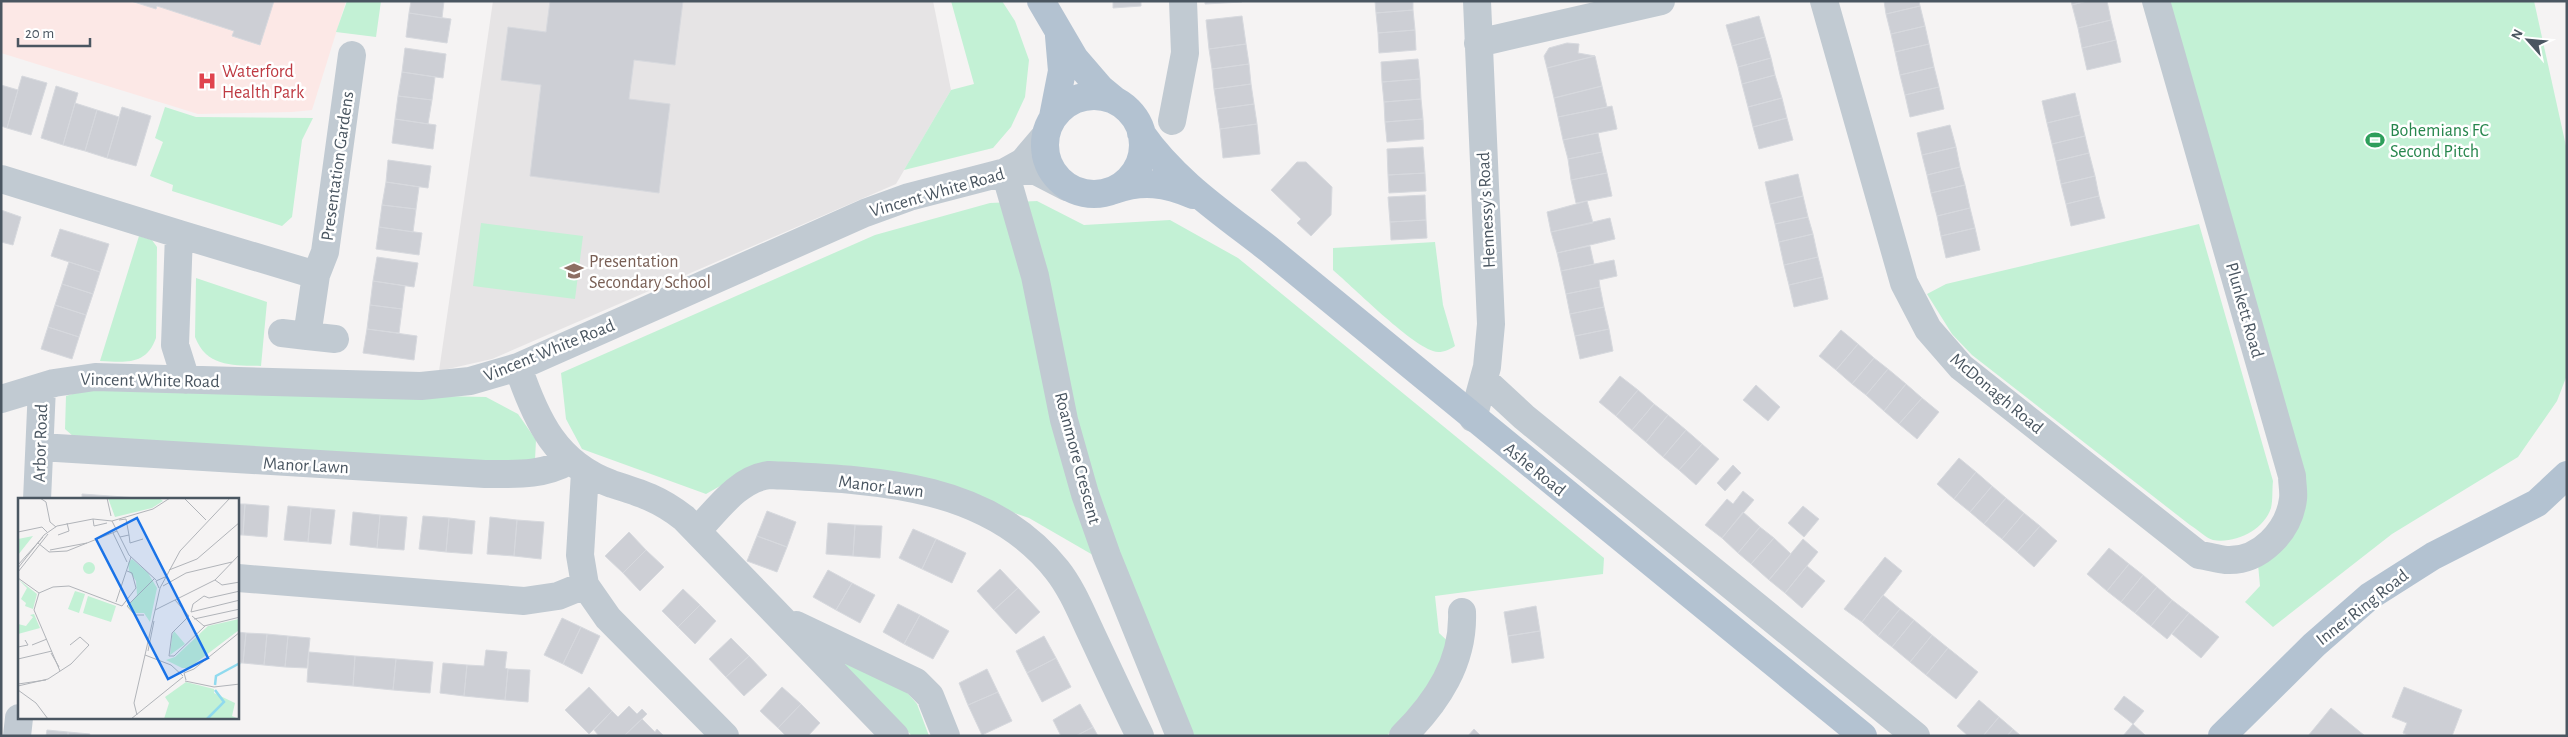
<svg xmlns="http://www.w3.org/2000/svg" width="2568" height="737" font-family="'Alegreya Sans',sans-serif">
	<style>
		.education { fill: #e6e4e5 }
		.medical { fill: #fce8e6 }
		.green { fill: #c3f1d5 }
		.building { fill: #cdcfd5; stroke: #d7d9de }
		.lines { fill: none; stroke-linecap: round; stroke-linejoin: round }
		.minor { stroke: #c1cad2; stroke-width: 28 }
		.major { stroke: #b3c2d1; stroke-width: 28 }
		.labels { text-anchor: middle; stroke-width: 5; stroke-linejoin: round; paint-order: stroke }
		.health-label { font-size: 18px; fill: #be3a42; stroke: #fff; text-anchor: start }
		.leisure-label { font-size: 18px; fill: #27864d; stroke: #fff; text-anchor: start }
		.street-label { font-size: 18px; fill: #4a5661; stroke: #fff }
		.education-label { font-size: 18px; fill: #785e54; stroke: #fff; text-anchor: start }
		.inset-river { fill: none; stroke: #90daee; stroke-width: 2.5 }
		.inset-road { fill: none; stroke: #b1b4b9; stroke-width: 1 }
		.view { fill: #1a73e8; fill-opacity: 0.15; stroke: #1a73e8; stroke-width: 2.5 }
		.inset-edge { fill: none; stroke: #4a5661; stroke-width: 2.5 }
	</style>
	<rect width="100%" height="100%" fill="#f5f3f3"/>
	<path class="education" d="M493 1H933L951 90 896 184 492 359 439 371Z"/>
	<path class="medical" d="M1 1H346L312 110 292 112 198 114 1 53Z"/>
	<path class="green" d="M347 1H381L376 37 336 32Z
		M951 1H1002L1015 21 1029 60 1025 97 1011 127 993 148 904 170 951 90 974 84Z
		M2167 1H2534L2566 146 2567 375 2557 401 2518 457 2392 534 2273 627 2245 602 2260 586 2258 564 2303 513Z
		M165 107 196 117 313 118 302 140 292 217 282 226 172 191 173 185 150 176 163 142 155 138Z
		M1037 201 1084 225 1170 220 1238 258 1604 558 1603 574 1435 596 1439 633 1455 648 1421 707 1386 736H1193L1124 573 1029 518 902 474 759 464 706 494 582 449 566 419 561 373 875 235 990 203Z
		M481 223 583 236 575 299 473 286Z
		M2199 224 2273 481C2272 489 2273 500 2271 508 2264 530 2235 544 2213 540 2206 538 2197 529 2190 525L1972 355 1952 334 1927 294 1946 284Z
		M139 236 152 240 157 247 156 338C146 366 125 362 100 361Z
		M1435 242 1443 305 1455 346C1449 350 1440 354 1433 351 1409 343 1355 289 1333 270V248Z
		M196 278 267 302 261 366C234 365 207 368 195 337Z
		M85 390H166L486 397 518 414 536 440 535 460 519 467 74 437 65 429 66 396Z
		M836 657 904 689 917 704 929 736H912Z"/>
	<path class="building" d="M131 1H274L260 45 232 36 234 31 157 6 156 9Z
		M411 1H444L442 18 409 13Z
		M550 1H683L675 65 634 60 629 99 670 104 659 193 530 176 541 85 501 80 508 27 546 32Z
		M1113 1H1141V6L1113 8Z
		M1205 1H1242V2L1205 4Z
		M1375 1H1413V10L1376 13Z
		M1884 1H1919L1920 6 1886 14Z
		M2071 1H2087L2072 5Z
		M2087 1H2107L2111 20 2078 28 2072 5Z
		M1920 6 1925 26 1891 34 1886 14Z
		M1413 10 1415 30 1378 33 1376 13Z
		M409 13 451 19 447 43 406 37Z
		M1242 16 1246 44 1209 49 1206 20Z
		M1759 16 1765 37 1732 46 1726 25Z
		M2111 20 2116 40 2082 48 2078 28Z
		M1925 26 1929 44 1895 52 1891 34Z
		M1415 30 1416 50 1379 53 1378 33Z
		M1765 37 1771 58 1738 67 1732 46Z
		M2116 40 2121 62 2087 70 2082 48Z
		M1567 43 1579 44 1578 53 1595 56 1547 68 1544 56 1549 48Z
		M1246 44 1249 64 1212 69 1209 49Z
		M1929 44 1934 67 1900 75 1895 52Z
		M405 48 446 54 443 78 402 72Z
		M1595 56 1602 86 1554 98 1547 68Z
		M1771 58 1775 75 1742 84 1738 67Z
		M1418 59 1420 79 1382 82 1381 62Z
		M1249 64 1251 84 1214 89 1212 69Z
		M1934 67 1939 87 1905 95 1900 75Z
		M402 72 435 77 432 100 398 96Z
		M1775 75 1782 98 1748 107 1742 84Z
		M22 76 47 83 31 135 7 128Z
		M1420 79 1421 99 1384 102 1382 82Z
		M1251 84 1254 104 1217 109 1214 89Z
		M1 85 18 90 7 128 1 126Z
		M56 86 78 93 63 145 41 138Z
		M1602 86 1607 107 1558 117 1554 98Z
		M1939 87 1944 109 1910 117 1905 95Z
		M2075 93 2080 115 2047 123 2042 101Z
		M398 96 432 100 428 124 395 119Z
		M1782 98 1787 118 1753 127 1748 107Z
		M1421 99 1423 119 1385 122 1384 102Z
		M75 103 97 110 85 151 63 145Z
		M1254 104 1257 124 1220 129 1217 109Z
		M1612 106 1617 129 1563 140 1558 117Z
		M122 107 151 116 136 166 107 158Z
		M97 110 119 117 107 158 85 151Z
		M2080 115 2085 136 2052 144 2047 123Z
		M1787 118 1793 140 1759 149 1753 127Z
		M395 119 436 125 433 149 392 143Z
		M1423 119 1424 139 1387 142 1385 122Z
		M1257 124 1260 154 1223 158 1220 129Z
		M1950 125 1956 147 1922 155 1917 133Z
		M1598 133 1602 152 1568 159 1563 140Z
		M2085 136 2089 153 2056 161 2052 144Z
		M1423 147 1425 173 1388 175 1387 149Z
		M1956 147 1960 167 1927 175 1922 155Z
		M1602 152 1607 173 1571 180 1568 159Z
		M2089 153 2095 176 2061 184 2056 161Z
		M388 160 431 166 428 188 386 182Z
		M1297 162H1306L1332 187 1331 215 1311 236 1297 223 1301 219 1271 190Z
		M1960 167 1965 185 1931 193 1927 175Z
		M1425 173 1426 191 1389 193 1388 175Z
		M1607 173 1612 196 1576 203 1571 180Z
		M1798 174 1803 196 1770 204 1765 182Z
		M2095 176 2099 196 2066 204 2061 184Z
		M386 182 419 187 416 209 382 205Z
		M1965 185 1970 208 1937 216 1931 193Z
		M1425 195 1426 220 1390 222 1388 197Z
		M1803 196 1808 217 1775 224 1770 204Z
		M2099 196 2105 218 2071 226 2066 204Z
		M1587 201 1593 223 1551 232 1547 212Z
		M382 205 416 209 413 232 379 227Z
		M1970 208 1975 228 1941 236 1937 216Z
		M1 210 21 217 13 245 1 242Z
		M1808 217 1813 234 1779 242 1775 224Z
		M1610 218 1615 239 1557 253 1551 232Z
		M1426 220 1427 238 1391 240 1390 222Z
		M379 227 422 233 419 255 376 249Z
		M1975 228 1980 250 1946 258 1941 236Z
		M60 229 109 244 100 272 51 256Z
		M1813 234 1818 257 1784 265 1779 242Z
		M1590 246 1594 264 1561 271 1557 253Z
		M377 257 418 263 414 287 373 281Z
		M1818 257 1823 277 1789 285 1784 265Z
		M1614 260 1617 276 1599 280 1600 287 1566 294 1561 271Z
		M69 262 100 272 93 294 62 284Z
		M1823 277 1828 299 1794 307 1789 285Z
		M373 281 405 286 402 309 370 305Z
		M62 284 93 294 86 315 55 305Z
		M1600 287 1604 307 1570 314 1566 294Z
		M55 305 86 315 79 337 48 327Z
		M370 305 402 309 399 333 367 329Z
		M1604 307 1609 329 1575 336 1570 314Z
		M48 327 79 337 72 359 41 349Z
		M367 329 417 336 414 360 363 353Z
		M1609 329 1613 351 1580 359 1575 336Z
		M1841 330 1858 344 1836 370 1819 356Z
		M1858 344 1874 358 1852 384 1836 370Z
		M1874 358 1888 369 1866 395 1852 384Z
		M1888 369 1906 384 1884 411 1866 395Z
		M1620 376 1638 390 1616 416 1599 402Z
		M1906 384 1922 398 1899 424 1884 411Z
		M1756 385 1780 407 1768 421 1743 400Z
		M1638 390 1654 404 1632 430 1616 416Z
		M1922 398 1939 412 1917 439 1899 424Z
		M1654 404 1668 415 1646 442 1632 430Z
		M1668 415 1686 430 1663 457 1646 442Z
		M1686 430 1702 444 1679 470 1663 457Z
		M1702 444 1719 459 1696 485 1679 470Z
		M1959 458 1976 472 1954 499 1937 484Z
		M1733 465 1741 473 1725 491 1717 483Z
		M1976 472 1992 486 1970 512 1954 499Z
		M1992 486 2006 498 1984 524 1970 512Z
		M1743 491 1754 500 1722 538 1705 525 1727 499 1733 504Z
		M82 494 110 496V500H82Z
		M110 496 138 498V500H110Z
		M2006 498 2024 513 2002 539 1984 524Z
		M238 504H245L243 535H238Z
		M245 504 269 506 267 537 243 535Z
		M288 506 311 508 308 542 284 540Z
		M1803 506 1819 519 1804 537 1788 523Z
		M311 508 335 510 331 544 308 542Z
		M767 511 796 522 787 547 757 536Z
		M353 512 380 515 377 548 350 545Z
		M1743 512 1760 527 1738 553 1722 538Z
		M2024 513 2040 526 2017 552 2002 539Z
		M380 515 407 517 404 550 377 548Z
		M423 516 449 518 446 552 419 549Z
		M490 517 517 520 514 556 487 554Z
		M449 518 475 521 472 554 446 552Z
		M517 520 544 522 541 559 514 556Z
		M828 523 855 525 853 556 826 554Z
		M855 525 882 526 880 558 853 556Z
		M2040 526 2057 541 2034 567 2017 552Z
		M1760 527 1774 538 1751 564 1738 553Z
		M913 529 936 539 922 569 899 558Z
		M629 532 646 550 623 573 605 556Z
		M757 536 787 547 777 572 747 561Z
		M1774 538 1791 554 1769 580 1751 564Z
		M936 539 966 553 952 583 922 569Z
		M1803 539 1818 552 1785 593 1769 580Z
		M2109 548 2129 564 2107 591 2087 574Z
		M646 550 664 567 640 591 623 573Z
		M1885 557 1902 571 1862 622 1844 609Z
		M2129 564 2143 575 2121 602 2107 591Z
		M1807 566 1825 581 1802 608 1785 593Z
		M1000 569 1018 588 994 610 977 591Z
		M828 570 852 583 836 610 813 597Z
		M2143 575 2157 587 2135 613 2121 602Z
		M852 583 875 595 860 623 836 610Z
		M2157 587 2172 600 2151 626 2135 613Z
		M1018 588 1040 612 1016 634 994 610Z
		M683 589 700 605 678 627 662 611Z
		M1883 595 1900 609 1878 636 1862 622Z
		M2172 600 2189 613 2167 639 2151 626Z
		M898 604 920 615 904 644 883 632Z
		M700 605 716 621 695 644 678 627Z
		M1536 606 1540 631 1508 636 1504 612Z
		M1900 609 1914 620 1892 647 1878 636Z
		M2189 613 2219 637 2201 658 2172 634Z
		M920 615 949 631 933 659 904 644Z
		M562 618 581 627 563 664 544 655Z
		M1914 620 1932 635 1910 662 1892 647Z
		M581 627 600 636 582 674 563 664Z
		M1540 631 1544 658 1512 663 1508 636Z
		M238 632 246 633 243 663H238Z
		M246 633 267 634 264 665 243 663Z
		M267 634 288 636 285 667 264 665Z
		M1932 635 1948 648 1926 675 1910 662Z
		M288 636 310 638 307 668 285 667Z
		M1044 636 1056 658 1027 673 1016 651Z
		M731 638 749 656 726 677 709 659Z
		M1948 648 1978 672 1956 699 1926 675Z
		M486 650 507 652 505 668 508 669 505 700 464 696 467 665 484 666Z
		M309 652 355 656 353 686 307 682Z
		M355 656 396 659 393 690 353 686Z
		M749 656 767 675 744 696 726 677Z
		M1056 658 1071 687 1042 702 1027 673Z
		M396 659 433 662 430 693 393 690Z
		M443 663 467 665 464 696 440 693Z
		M508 669 530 670 528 702 505 700Z
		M987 669 998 692 968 705 959 683Z
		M589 687 612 711 589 734 565 710Z
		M782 687 801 704 778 728 760 711Z
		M2404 687 2462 710 2452 736H2410L2403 733 2407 723 2392 717Z
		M998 692 1012 721 982 735 968 705Z
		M2124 696 2144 711 2133 724 2114 709Z
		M1979 700 1999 717 1983 736H1968L1957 726Z
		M801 704 820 723 808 736H786L778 728Z
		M1080 704 1093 727 1076 736H1061L1053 720Z
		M629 706 637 714 642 709 647 714 624 736H599L594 730 612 711 618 717Z
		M2331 708 2365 736H2308Z
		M1999 717 2013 729 2007 736H1983Z
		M642 719 655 732 657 729 664 736H624Z
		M2133 724 2146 736H2123Z
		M1093 727 1098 736H1076Z
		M1474 729 1481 736H1468Z
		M2013 729 2021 736H2007Z
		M47 730 68 732V736H46Z
		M68 732 90 734 89 736H68Z"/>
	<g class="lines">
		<path class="minor" d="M1824 1 1904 283 1928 329 1961 367 2199 555C2208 556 2217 559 2226 560 2260 562 2289 531 2293 499 2294 492 2292 483 2292 476L2156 1
			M1478 43 1661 1
			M1172 121 1185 53 1183 1
			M1005 172 1035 276 1064 420 1085 494 1107 556 1180 736
			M1005 172 1023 162 1045 136
			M1 179 179 234
			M316 275 307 336 335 339
			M282 333 307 336
			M518 367C536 420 556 464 612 484 641 493 660 499 684 518L895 736
			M186 380 175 345 179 234 316 275 325 252 352 55
			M1484 380 1524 417 1916 736
			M1 399 54 383 95 377 421 386 470 381 518 367 865 213 909 197 1013 170 1036 171 1067 187
			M1473 418 1487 367 1491 324 1477 1
			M40 447 485 474C515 474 542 476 569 461
			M585 472 580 555 585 585 608 618 725 736
			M37 500 42 387
			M697 531C717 510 738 479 769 475 871 480 988 482 1057 570 1072 589 1081 612 1091 633 1107 667 1123 702 1140 736
			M238 578 524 601 558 596 585 585
			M796 625 916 682 930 696 946 736
			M17 736 19 718
			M1403 736C1437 702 1464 662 1462 612"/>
		<path class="major" d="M1041 1 1075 59 1100 88 1117 102
			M1045 145a49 49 0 1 1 98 0a49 49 0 1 1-98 0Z
			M1053 117 1062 71 1059 36
			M1141 133C1175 182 1224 214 1270 250L1863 736
			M1114 190C1142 180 1166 183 1193 195
			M2222 736 2314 645 2370 596 2433 556 2537 503 2567 475"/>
	</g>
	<defs>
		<g id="hospital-bare" transform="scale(1.5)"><path d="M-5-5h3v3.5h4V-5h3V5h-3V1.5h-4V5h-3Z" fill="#e0444e" stroke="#fff" stroke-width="2.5" paint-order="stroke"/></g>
		<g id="stadium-bare" transform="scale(1.5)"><path d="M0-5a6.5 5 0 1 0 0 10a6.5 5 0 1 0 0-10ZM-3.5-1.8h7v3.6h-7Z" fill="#2e9e5b" stroke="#fff" stroke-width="2.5" paint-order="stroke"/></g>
		<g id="school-bare" transform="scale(1.5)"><path d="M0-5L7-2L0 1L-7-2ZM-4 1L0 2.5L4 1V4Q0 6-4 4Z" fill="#8d6e63" stroke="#fff" stroke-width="2.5" paint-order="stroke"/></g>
	</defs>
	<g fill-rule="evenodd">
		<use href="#hospital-bare" x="207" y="81"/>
		<use href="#stadium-bare" x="2375" y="140"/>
		<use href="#school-bare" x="574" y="271"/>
	</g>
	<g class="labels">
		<g class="health-label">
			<text x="222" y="77">Waterford<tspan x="222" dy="21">Health Park</tspan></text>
		</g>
		<g class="leisure-label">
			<text x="2390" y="136">Bohemians FC<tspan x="2390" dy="21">Second Pitch</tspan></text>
		</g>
		<g class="street-label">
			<text transform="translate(337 166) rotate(-82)" y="6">Presentation Gardens</text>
			<text transform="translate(937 192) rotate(-16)" y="6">Vincent White Road</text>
			<text transform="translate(1486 210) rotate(-93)" y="6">Hennessy's Road</text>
			<text transform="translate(2245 310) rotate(74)" y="6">Plunkett Road</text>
			<text transform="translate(549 350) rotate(-22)" y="6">Vincent White Road</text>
			<text transform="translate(150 380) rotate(1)" y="6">Vincent White Road</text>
			<text transform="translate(1997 393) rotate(40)" y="6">McDonagh Road</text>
			<text transform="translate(40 443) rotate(-88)" y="6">Arbor Road</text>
			<text transform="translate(1078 458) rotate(75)" y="6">Roanmore Crescent</text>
			<text transform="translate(306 465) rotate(3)" y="6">Manor Lawn</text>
			<text transform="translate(1535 469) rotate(39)" y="6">Ashe Road</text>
			<text transform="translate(881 486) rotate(7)" y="6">Manor Lawn</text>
			<text transform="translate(2362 607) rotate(-38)" y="6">Inner Ring Road</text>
		</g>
		<g class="education-label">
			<text x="589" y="267">Presentation<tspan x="589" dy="21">Secondary School</tspan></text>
		</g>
	</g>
	<g transform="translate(18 498)">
		<rect width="221" height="221" fill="#f5f3f3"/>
		<path d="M90 0H141L145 3 134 10 97 19ZM15 38 0 57V41ZM114 61 130 75 139 90 132 124 126 115H115L110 108 119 97 118 83 111 73 110 65ZM65 70a6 6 0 1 1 12 0a6 6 0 1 1-12 0ZM0 81 19 96 15 111 7 108 8 105 3 101 9 90ZM57 93 67 96 61 115 50 111ZM70 98 98 108 93 124 65 115ZM16 116 22 130 0 136V126L8 128 15 119 12 117ZM221 121V132L171 170H164L148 162 157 159 190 128ZM156 133 167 146 152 157 154 138ZM168 184 196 191V195L217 205 214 218 221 221H146L151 205 147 199Z" fill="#c3f1d5"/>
		<path class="inset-river" d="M197 187 198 178 222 165M189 221 206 204 197 192"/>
		<path class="inset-road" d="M22 0 28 4 32 24 38 29M89 0 93 18M166 0 188 22M75 21 76 28 89 25M101 22 108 21 111 37M94 23 111 57 138 82M0 34 24 29 29 34M95 35 109 64M40 37 51 33 49 25M102 39 111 37 112 45 125 41M20 45 31 54 49 53 99 33M32 52 69 45M0 67 25 39M0 70 26 37 39 28 75 21 94 23 135 11 152 0M151 72 179 61 222 24M0 74 30 36M0 80 21 95M197 82 204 87 222 84M145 88 168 75 214 64M141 90 138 83 147 79M186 98 191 100 222 93M157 102 171 118M98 104 113 59M137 112 197 82 222 56M173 114 222 102M173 114 175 106 186 98M126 117H117L109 108 137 80M171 118 154 135 151 158H156L187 128M174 118 186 128 222 119M176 121 222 111M14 147 29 141M0 149 10 147 7 142M130 153 136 123M33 155 41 169M0 161 34 153M42 173 16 112 21 95 35 89 51 88 104 108 118 90 114 75 109 73M165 178 153 167 127 157 142 90 162 53 212 0M168 182 166 175 176 171 222 134M167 183 196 189 222 186M0 186 28 182M0 188 30 181 53 166 71 147 62 139 52 147M0 192 18 205 30 221M119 217 116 205 127 157M113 221 165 179"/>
		<path class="view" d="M119 20 190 160 150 181 78 41Z"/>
		<rect width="221" height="221" class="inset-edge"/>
	</g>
	<rect width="2568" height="737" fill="none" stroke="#4a5661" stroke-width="5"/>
	<g transform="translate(2528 40) rotate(297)" stroke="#ffffff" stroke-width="4" paint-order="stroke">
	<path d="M0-4L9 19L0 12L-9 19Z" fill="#4a5661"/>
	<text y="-8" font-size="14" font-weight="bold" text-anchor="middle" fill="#4a5661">N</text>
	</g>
	<path d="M18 38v8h72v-8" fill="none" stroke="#4a5661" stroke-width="2.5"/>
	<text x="25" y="38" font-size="15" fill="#4a5661" stroke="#ffffff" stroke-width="4" paint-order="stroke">20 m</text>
</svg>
